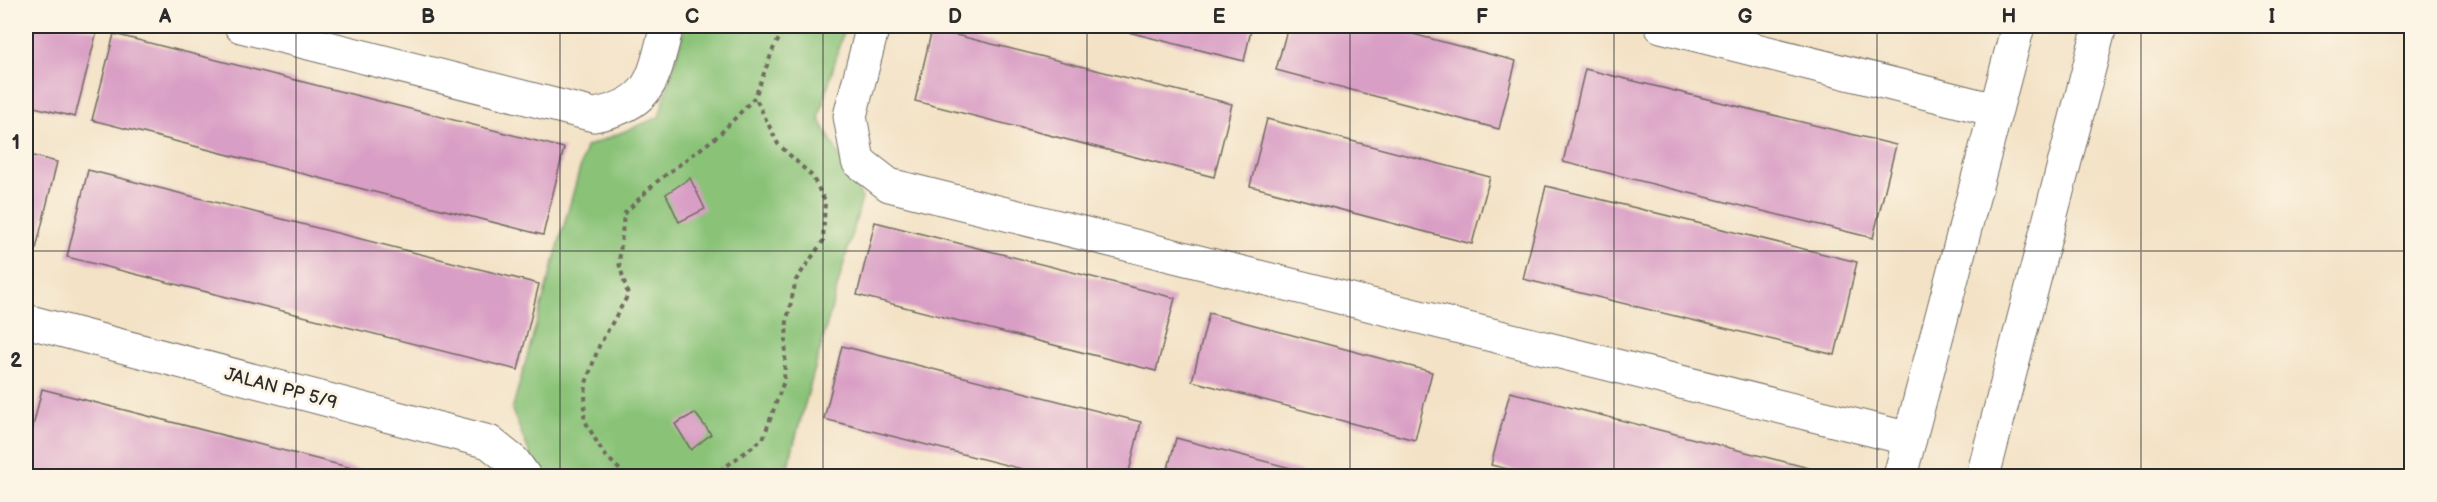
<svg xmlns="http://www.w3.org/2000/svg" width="2437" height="502" font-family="'Balsamiq Sans',sans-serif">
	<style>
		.green { fill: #8ac378; stroke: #5a7752; stroke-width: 1.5 }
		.building { fill: #d99ec5 }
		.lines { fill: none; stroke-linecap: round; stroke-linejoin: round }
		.minor-casing { stroke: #716b61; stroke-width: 35 }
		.tertiary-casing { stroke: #716b61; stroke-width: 35 }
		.path { stroke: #716b61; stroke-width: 4; stroke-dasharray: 4.5 4.5; stroke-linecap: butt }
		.minor { stroke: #fff; stroke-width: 33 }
		.tertiary { stroke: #fff; stroke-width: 33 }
		.grid { fill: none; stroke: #2b2b2b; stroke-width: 1.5; stroke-opacity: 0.55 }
		.labels { text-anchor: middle; stroke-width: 6; stroke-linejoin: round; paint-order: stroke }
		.street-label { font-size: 18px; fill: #2b2b2b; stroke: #fcf5e5 }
		.neatline { fill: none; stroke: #2b2b2b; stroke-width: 2 }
		.grid-label { font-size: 20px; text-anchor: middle; font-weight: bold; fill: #2b2b2b }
	</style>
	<rect width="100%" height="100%" fill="#fcf5e5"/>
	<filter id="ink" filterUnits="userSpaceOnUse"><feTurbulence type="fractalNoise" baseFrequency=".0167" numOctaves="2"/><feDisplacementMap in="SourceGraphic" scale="12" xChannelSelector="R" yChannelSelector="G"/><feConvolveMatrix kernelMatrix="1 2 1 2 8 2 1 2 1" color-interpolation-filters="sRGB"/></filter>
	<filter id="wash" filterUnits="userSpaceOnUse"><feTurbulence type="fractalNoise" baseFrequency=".008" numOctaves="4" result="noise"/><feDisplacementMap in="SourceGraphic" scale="24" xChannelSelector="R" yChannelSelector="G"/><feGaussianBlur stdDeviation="1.35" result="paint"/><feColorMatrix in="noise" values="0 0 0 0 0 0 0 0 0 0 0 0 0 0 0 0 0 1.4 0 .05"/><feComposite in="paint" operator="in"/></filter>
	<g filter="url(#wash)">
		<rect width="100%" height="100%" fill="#f3e2c6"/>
		<path class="green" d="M685 26H845L819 118 862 198 785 476H539L512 410 586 147 659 117Z"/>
		<g id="blocks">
			<path class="building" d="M26 26H75L97 31 75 117 26 105Z
				M1104 26H1252L1244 61Z
				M1288 26H1382L1516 61 1499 129 1276 70Z
				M932 29 1232 104 1214 177 915 101Z
				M114 34 564 148 543 235 92 120Z
				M1585 69 1896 145 1873 238 1563 162Z
				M1267 119 1490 177 1472 244 1250 186Z
				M26 154 57 162 36 249 26 246Z
				M88 170 539 284 518 370 67 257Z
				M690 178 705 209 679 222 666 194Z
				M1546 186 1857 262 1835 355 1523 279Z
				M875 222 1175 298 1156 371 857 295Z
				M1209 313 1432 372 1415 440 1192 381Z
				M842 346 1141 422 1128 476H1050L824 419Z
				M42 389 383 476H26V456Z
				M1510 392 1809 468 1807 476H1537L1491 465Z
				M695 413 711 434 691 450 675 424Z
				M1176 438 1321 476H1166Z"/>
		</g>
	</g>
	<g filter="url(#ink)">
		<use href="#blocks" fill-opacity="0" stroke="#716b61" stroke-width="1.5"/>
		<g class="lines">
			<g class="minor-casing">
				<path id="minor" d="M241 26 594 115C654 104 653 77 667 26
					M873 26 850 116 858 161 889 185 1910 439
					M1661 26 1995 110
					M26 321 489 442 514 462 524 476
					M1900 476 2018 26"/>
			</g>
			<g class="tertiary-casing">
				<path id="tertiary" d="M1983 476 2100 26"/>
			</g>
			<path class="path" d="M626 476 603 453 584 419 586 383 599 346 628 295 619 263 624 214 655 183 719 135 755 97 774 47 787 26
				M713 476 763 439 784 381 787 320 796 280 823 241 825 201 812 176 778 144 755 97"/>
			<use href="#minor" class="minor"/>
			<use href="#tertiary" class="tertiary"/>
		</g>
	</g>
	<path class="grid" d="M296 26V476M560 26V476M823 26V476M1087 26V476M1350 26V476M1614 26V476M1877 26V476M2141 26V476M26 251H2412"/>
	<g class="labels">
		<g class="street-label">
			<text transform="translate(281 388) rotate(15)" y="6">JALAN PP 5/9</text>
		</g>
	</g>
	<rect width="2437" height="502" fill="none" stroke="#fcf5e5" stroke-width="66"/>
	<rect x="33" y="33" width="2371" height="436" class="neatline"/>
	<g class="grid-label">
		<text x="165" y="23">A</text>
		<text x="428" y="23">B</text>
		<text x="692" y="23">C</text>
		<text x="955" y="23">D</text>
		<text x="1219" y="23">E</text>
		<text x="1482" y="23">F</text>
		<text x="1745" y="23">G</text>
		<text x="2009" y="23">H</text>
		<text x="2272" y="23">I</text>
		<text x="16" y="149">1</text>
		<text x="16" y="367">2</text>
	</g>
</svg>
